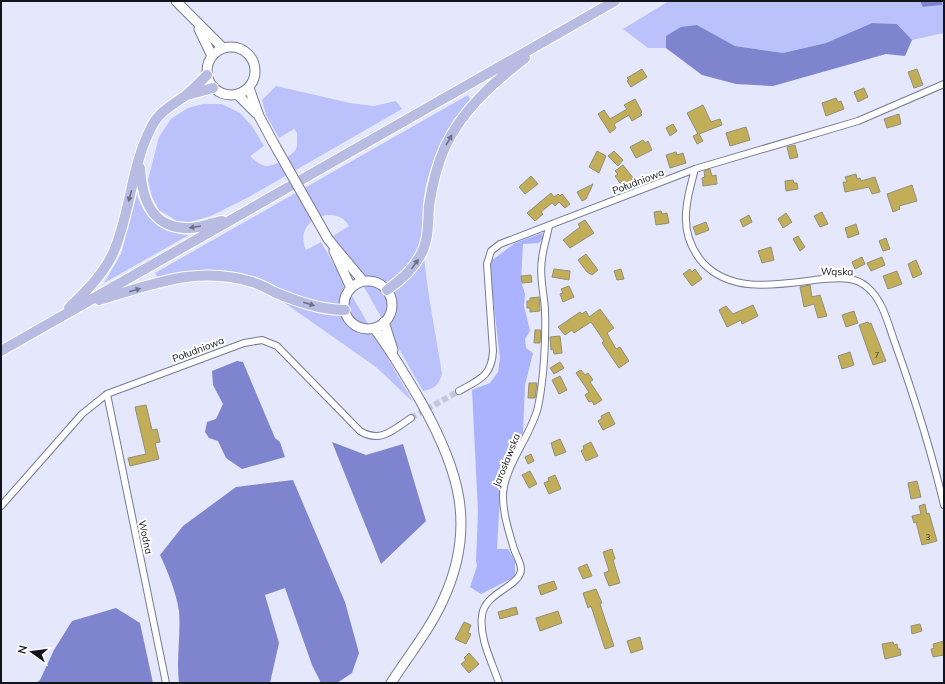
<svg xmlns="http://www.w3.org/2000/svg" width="945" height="684" font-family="Mulish,sans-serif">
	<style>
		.green { fill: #bac1fb }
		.forest { fill: #abb2fe }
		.water { fill: #7e84cd }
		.building { fill: #c2ae58; stroke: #948e76 }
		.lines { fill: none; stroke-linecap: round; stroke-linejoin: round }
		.street-tunnel { stroke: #c5c8db; stroke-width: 6; stroke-dasharray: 6 3; stroke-linecap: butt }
		.street-casing { stroke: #777a92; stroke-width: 8 }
		.secondary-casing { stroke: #777a92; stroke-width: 11 }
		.primary-casing { stroke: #fff; stroke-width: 12 }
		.street { stroke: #fff; stroke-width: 6 }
		.secondary { stroke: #fff; stroke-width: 9 }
		.primary { stroke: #b8bce2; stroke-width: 10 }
		.secondary-bridge-casing { stroke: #777a92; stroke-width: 11; stroke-linecap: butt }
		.secondary-bridge { stroke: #fff; stroke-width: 9 }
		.oneway { fill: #6d7089 }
		.labels { text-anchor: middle; stroke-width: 4; stroke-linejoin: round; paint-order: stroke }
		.number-label { font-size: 8px; fill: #3e3a2b }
		.street-label { font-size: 10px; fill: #12131c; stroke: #fff }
	</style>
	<rect width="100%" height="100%" fill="#e5e8fd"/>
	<path class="green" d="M669 1H920L924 7 942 5V1H944V33L912 40 897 24 872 23 826 43 783 53 735 46 697 25 666 36V48H648L623 29Z
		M276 86 350 103 374 106 396 101 402 109 247 198 211 216 190 222 177 221 159 210 152 197 148 180 159 137 171 119 188 108 203 104H222L240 113 252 126 264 146 250 156C254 160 260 165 266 166 274 167 292 156 296 149 298 145 297 138 297 133L294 129 279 138 266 115 262 100Z
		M468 95 470 99C449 128 429 160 424 197 417 249 434 321 442 374 439 385 434 389 423 391 393 339 365 286 333 236L349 226C338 203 292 218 306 250L321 242 413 402 376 367 279 299 246 285 227 280 158 278 155 273Z
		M137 194C143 218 164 234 189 235L104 283 121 254Z"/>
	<path class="forest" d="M542 233 543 238 539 243 523 244 521 281 525 294 524 306 530 331 525 339 526 348 533 353 525 385 523 433 500 494 497 549H508L515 561V577L481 594 470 587 477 566 476 561 478 511 472 390 490 383 498 372 500 358 491 280V261L515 243Z"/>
	<path class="water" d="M920 1H942V5L923 7Z
		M872 23 897 24 912 40 905 56 886 54 773 86 736 84 702 75 666 48V36L681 27 697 25 735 46 783 53 826 43Z
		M237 361 243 362 275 438 280 442 285 457 242 469 226 458 218 441 209 438 205 432 207 422 216 419 223 404 213 385 212 371Z
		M332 442 366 455 403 444 426 521 381 564Z
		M293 480 345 602 359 653 352 673 337 683H321L312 665 285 588 265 595 279 643 270 683H179C176 659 181 635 179 611 176 592 168 572 160 555L183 526 236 487Z
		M116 608 140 623 153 683H36L40 680 54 650 72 621Z"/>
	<path class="building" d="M642 69 647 77 631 87 627 81 629 80 627 78Z
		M917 69 923 85 914 88 908 72Z
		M864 88 868 97 858 102 854 92Z
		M836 98 838 102 841 101 844 109 826 116 822 103Z
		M635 99 642 112 640 113 642 115 632 121 629 115 614 124 616 128 610 133 598 114 604 110 610 119 627 109 624 105Z
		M703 105 711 122 720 119 722 125 699 134 703 141 697 144 693 136 698 134 687 113Z
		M899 114 901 124 887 128 884 119Z
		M673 124 677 131 670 136 666 128Z
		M746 127 750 140 730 146 726 133Z
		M643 140 645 143 648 141 652 150 636 158 630 147Z
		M795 145 798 157 790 159 787 147Z
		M597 151 606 156 599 173 589 167Z
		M614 151 623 160 618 166 608 156Z
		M676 152 677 155 683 153 686 163 670 168 666 155Z
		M623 165 634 179 626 185 623 181 620 183 615 176 618 174 615 171Z
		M710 169 712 176 716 175 717 184 703 186 702 178 705 177 704 171Z
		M856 174 857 179 860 178 861 181 875 177 880 192 872 194 869 187 845 192 843 182H847L845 177Z
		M531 176 538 184 525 194 519 187Z
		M793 180 794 183H797L798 189 786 191 785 181Z
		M593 184 586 199 582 201 577 192Z
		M912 185 917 201 899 206 900 209 893 212 887 194Z
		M551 193 554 197 558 194 560 196 562 194 570 204 565 208 559 202 555 206 552 203 541 212 543 214 535 221 527 213Z
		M661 211 662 214 667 213 669 223 656 225 654 212Z
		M822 212 828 224 820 227 814 216Z
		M786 213 792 222 783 228 778 219Z
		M749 215 752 222 743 227 740 220Z
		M585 220 594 233 570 248 563 240 580 227 578 224Z
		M706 222 709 230 696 235 693 227Z
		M856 224 859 234 848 238 845 228Z
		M798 236 805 247 800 251 793 239Z
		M886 238 890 249 883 251 879 241Z
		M771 247 774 260 762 263 758 251Z
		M586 254 598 270 592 275 587 272 578 260Z
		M862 257 865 264 855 269 852 262Z
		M882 257 885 265 871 271 867 263Z
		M916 260 922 274 913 278 908 264Z
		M554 269 570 271 569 280 552 277Z
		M621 269 624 279 617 280 614 271Z
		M690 269 692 272 695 269 702 279 692 286 683 274Z
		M897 271 902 284 888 289 883 276Z
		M531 275 532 282 522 283 521 276Z
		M810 285 812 297 820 295 827 316 818 318 814 304 804 307 800 287Z
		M569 286 574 297 563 302 560 294 563 293 561 289Z
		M539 297 540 311 530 312V308H527V301H530V298Z
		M753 305 758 316 742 324 741 320 727 327 719 310 726 306 733 314Z
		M600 309 614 328 607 333 616 349 620 347 629 361 619 368 602 343 604 341 591 322 574 333 572 330 565 335 558 327 580 312 582 314 586 311 589 317Z
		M854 311 858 323 846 327 842 315Z
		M868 322 869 324 871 323 886 361 873 365 859 325Z
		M535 330H541L540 343H534Z
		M560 336 562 353 554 354 553 349 551 350 550 337Z
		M850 352 854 365 842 369 838 356Z
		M560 362 564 368 554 374 550 368Z
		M581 370 585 375 588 373 593 380 590 382 602 400 594 405 592 401 589 402 585 395 589 392 576 373Z
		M560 376 567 390 559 394 552 380Z
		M529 383H537L535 398H528Z
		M146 405 152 430 157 429 160 442 155 443 159 459 130 466 128 458 146 454 135 407Z
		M609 412 615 424 603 430 598 421 602 418 601 416Z
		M560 439 566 452 555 456 551 443Z
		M591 442 598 456 586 461 581 451 584 449 583 446Z
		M531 454 534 461 528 464 525 457Z
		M530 471 537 484 529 488 522 475Z
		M555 475 561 489 549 494 544 483 549 481 548 478Z
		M917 481 921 497 911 499 908 483Z
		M925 504 927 514 929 513 937 541 922 545 916 522 914 523 912 516 921 514 919 506Z
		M612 549 615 559 613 560 620 583 609 586 604 573 609 571 603 552Z
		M587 564 592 576 583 579 578 568Z
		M554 581 557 589 541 595 538 586Z
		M596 589 602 603 600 604 614 646 605 649 591 606 588 608 583 593Z
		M516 607 518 614 500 619 498 612Z
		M558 611 562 623 540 631 536 618Z
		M464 622 471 625 468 633 471 634 466 644 455 639Z
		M920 624 922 631 912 634 911 626Z
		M640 637 643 649 631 653 627 641Z
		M944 641V655L933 657 931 649 934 648 933 644Z
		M893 642 894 645 897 644 898 649H900L901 655 885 659 882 644Z
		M469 653 479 664 469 673 461 664 466 660 464 658Z"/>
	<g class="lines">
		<path class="street-tunnel" d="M411 418 459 391"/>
		<g class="street-casing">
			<path id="street" d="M695 169C686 203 677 233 703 263 734 296 784 283 824 279 839 278 855 276 867 287 883 300 888 324 895 343 914 396 931 450 944 505
				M459 391C479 380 492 376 493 351L487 264 491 251 500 244 695 169 858 121 944 84
				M107 394 166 683
				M1 506 82 414 107 394 244 343 262 340 277 346 360 431C381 444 394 429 411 418
				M499 683C492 662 479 638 482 616 484 592 521 587 521 569 521 563 516 555 514 549 509 532 503 514 503 496 503 468 532 434 538 407 544 379 546 338 545 310 544 293 539 276 542 259 543 248 547 237 549 226"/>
		</g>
		<g class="secondary-casing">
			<path id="secondary" d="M176 1 223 48
				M199 29 212 56
				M207 71a24 24 0 1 1 48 0a24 24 0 1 1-48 0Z
				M249 88 259 116 273 142
				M238 95 256 113
				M328 239 363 281
				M334 251 351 288
				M344 305a24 24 0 1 1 48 0a24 24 0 1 1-48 0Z
				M384 322 393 350
				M374 328C392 352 406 376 421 402 458 468 477 525 444 598 431 628 409 655 391 683"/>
		</g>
		<g class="primary-casing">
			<path id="primary" d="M187 95 213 88
				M140 168C142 198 151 229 189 228 200 228 211 223 222 221
				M387 290C400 281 412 271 420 256 429 241 428 223 429 206 432 186 437 165 445 147 463 109 493 83 525 58
				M99 300C152 285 196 265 252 282 259 284 267 288 274 292 296 301 320 310 345 310
				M69 308C86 291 104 274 114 251 131 211 131 165 152 126 159 112 172 105 185 96 193 90 200 82 207 75
				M1 351 615 1"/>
		</g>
		<use href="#street" class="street"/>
		<use href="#secondary" class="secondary"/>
		<use href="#primary" class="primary"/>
		<g class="secondary-bridge-casing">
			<path id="secondary-bridge" d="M273 142 328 239"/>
		</g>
		<use href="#secondary-bridge" class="secondary-bridge"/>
	</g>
	<defs><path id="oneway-solid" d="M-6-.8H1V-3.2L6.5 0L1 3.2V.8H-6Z"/></defs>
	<g class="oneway">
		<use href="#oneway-solid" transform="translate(449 140) rotate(-60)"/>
		<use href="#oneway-solid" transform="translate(130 196) rotate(105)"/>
		<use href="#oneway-solid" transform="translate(195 227) rotate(171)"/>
		<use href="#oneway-solid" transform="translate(415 264) rotate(-54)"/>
		<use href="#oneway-solid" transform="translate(135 290) rotate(-16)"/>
		<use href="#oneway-solid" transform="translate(309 304) rotate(16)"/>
	</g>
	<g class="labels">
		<g class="number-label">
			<text x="877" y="358">7</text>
			<text x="928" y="540">3</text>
		</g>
		<g class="street-label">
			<text transform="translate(638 181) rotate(-21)" y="4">Południowa</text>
			<text transform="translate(837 271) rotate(1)" y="4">Wąska</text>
			<text transform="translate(198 349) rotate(-21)" y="4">Południowa</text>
			<text transform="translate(506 460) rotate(-68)" y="4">Jarosławska</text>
			<text transform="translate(146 537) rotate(78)" y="4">Wodna</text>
		</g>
	</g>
	<rect width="945" height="684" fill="none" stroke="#12131c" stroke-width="4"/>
	<g transform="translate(32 652) rotate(284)" stroke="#ffffff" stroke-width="3" paint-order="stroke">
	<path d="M0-3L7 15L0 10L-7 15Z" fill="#12131c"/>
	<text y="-6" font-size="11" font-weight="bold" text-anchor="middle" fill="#12131c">N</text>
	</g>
</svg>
